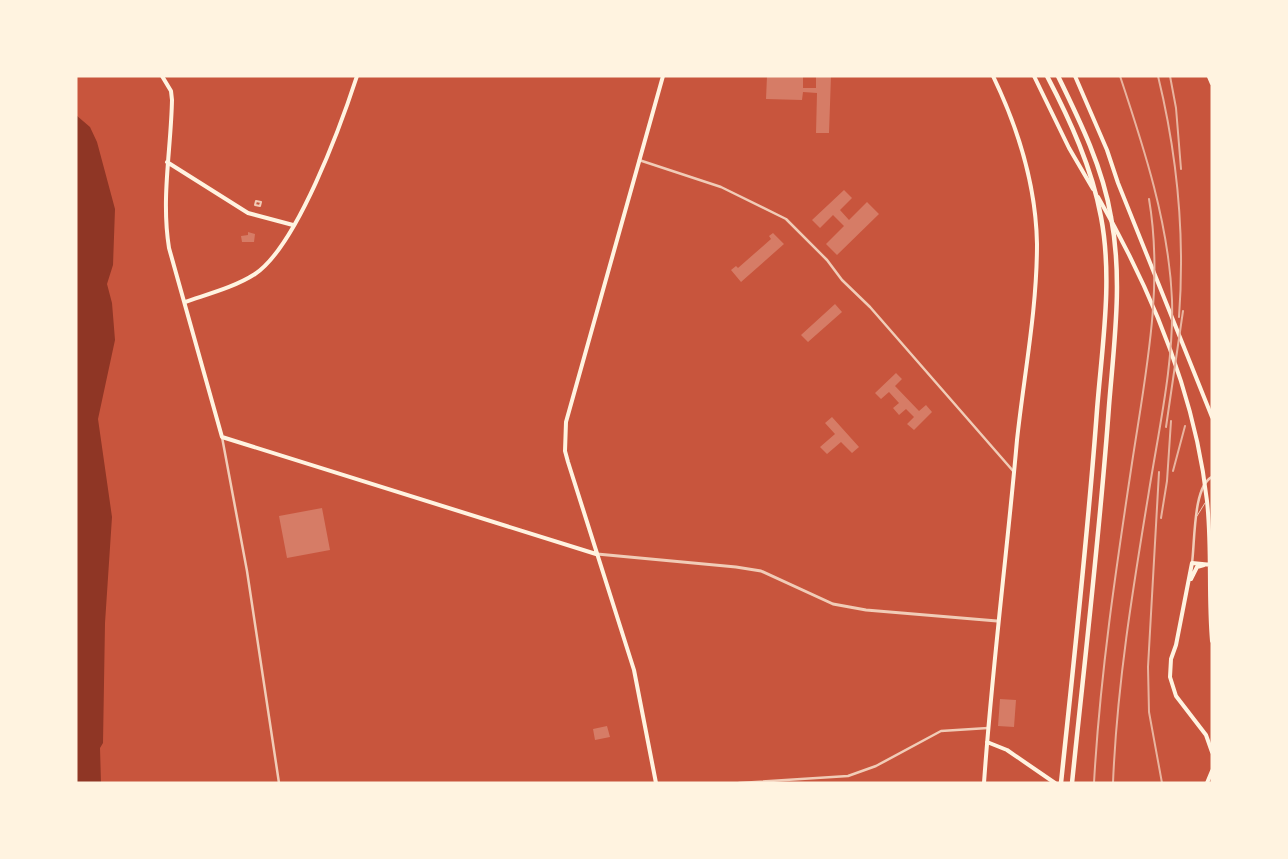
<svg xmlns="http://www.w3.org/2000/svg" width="1288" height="859" font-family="Ubuntu,sans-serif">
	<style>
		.water { fill: #8f3625 }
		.building { fill: #d67c66 }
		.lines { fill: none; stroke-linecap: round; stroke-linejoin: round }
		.service { stroke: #f1ccb7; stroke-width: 1 }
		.pedestrian { stroke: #f1ccb7; stroke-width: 2 }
		.minor { stroke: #f1ccb7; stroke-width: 2.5 }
		.tertiary { stroke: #f1ccb7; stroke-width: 3 }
		.secondary { stroke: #fff3e0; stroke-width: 4 }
		.primary { stroke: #fff3e0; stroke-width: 4.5 }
		.rail { stroke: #e9b49f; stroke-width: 2 }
	</style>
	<rect width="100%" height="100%" fill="#c8553d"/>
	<path class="water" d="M76 115 90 127 97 142 115 209 113 265 107 284 112 303 115 340 98 419 112 517 105 623 103 743 100 748 101 783H76Z"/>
	<path class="building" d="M767 76H803V88H816V76H831L829 133H816L817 93 803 92 802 100 766 99Z
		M844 190 852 198 840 210 849 220 867 202 879 214 837 255 826 244 844 226 833 215 820 228 812 220Z
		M248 232 255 234 254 242H242L241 236 248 235Z
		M773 233 784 244 741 282 731 270 736 266 738 268 771 239 769 236Z
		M835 304 842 312 808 342 801 335Z
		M896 373 902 379 895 386 919 411 926 405 932 412 914 430 907 424 914 417 906 409 899 415 893 408 899 403 889 392 881 399 875 393Z
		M832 417 859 447 852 453 841 442 827 454 820 447 835 434 825 423Z
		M322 508 330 550 287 558 279 516Z
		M1000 699 1016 700 1014 727 998 726Z
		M607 726 610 737 595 740 593 729Z"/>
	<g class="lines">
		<path class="service" d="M1197 516 1205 503"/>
		<path class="pedestrian" d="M256 201 261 202 260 206 255 205Z"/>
		<path class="minor" d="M639 160 721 187 786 219 827 260 842 280 870 307 1014 472
			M222 437 247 571 279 783
			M1192 563C1195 542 1193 486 1212 477
			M739 783 848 776 876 766 941 731 988 728"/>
		<path class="tertiary" d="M597 554 736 567 761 571 833 604 866 610 997 621"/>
		<path class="secondary" d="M162 76 171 91 172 100C171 150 161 198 169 248L222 437 596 554
			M1034 76 1069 148 1093 189
			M1075 76 1107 150 1118 183 1212 417
			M167 162 248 213 293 225
			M1098 197C1152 291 1195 394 1207 501 1212 548 1208 595 1212 641
			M185 302C208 294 235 287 255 274 297 246 341 125 357 76
			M1212 565 1192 563 1176 645 1171 659 1170 677 1176 696 1206 735 1212 752
			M1191 579 1197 567 1204 565
			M987 742 1007 750 1055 783
			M656 783 634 670 568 462 565 451 566 422 663 76
			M984 783C992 668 1007 554 1017 440 1024 375 1037 310 1037 244 1036 186 1018 128 993 76
			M1207 783 1212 771"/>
		<path class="primary" d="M1047 76C1070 120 1092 168 1101 217 1113 280 1102 346 1097 410 1088 534 1074 659 1061 783
			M1058 76C1080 121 1103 168 1111 217 1123 280 1114 343 1109 406 1100 532 1085 657 1072 783
			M1209 76 1212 83"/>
		<path class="rail" d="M1158 76C1177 154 1185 237 1179 317
			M1170 76 1176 108 1181 169
			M1166 427 1183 311
			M1173 471 1185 426
			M1159 472 1148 667 1149 712 1162 783
			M1161 518 1167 481 1171 421
			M1094 783C1100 675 1116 569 1132 463 1145 377 1164 287 1149 199
			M1113 783C1117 684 1133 588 1149 491 1159 428 1174 363 1172 300 1169 224 1144 148 1120 76"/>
	</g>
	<rect width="1288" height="859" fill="none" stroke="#fff3e0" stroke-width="155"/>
</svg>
